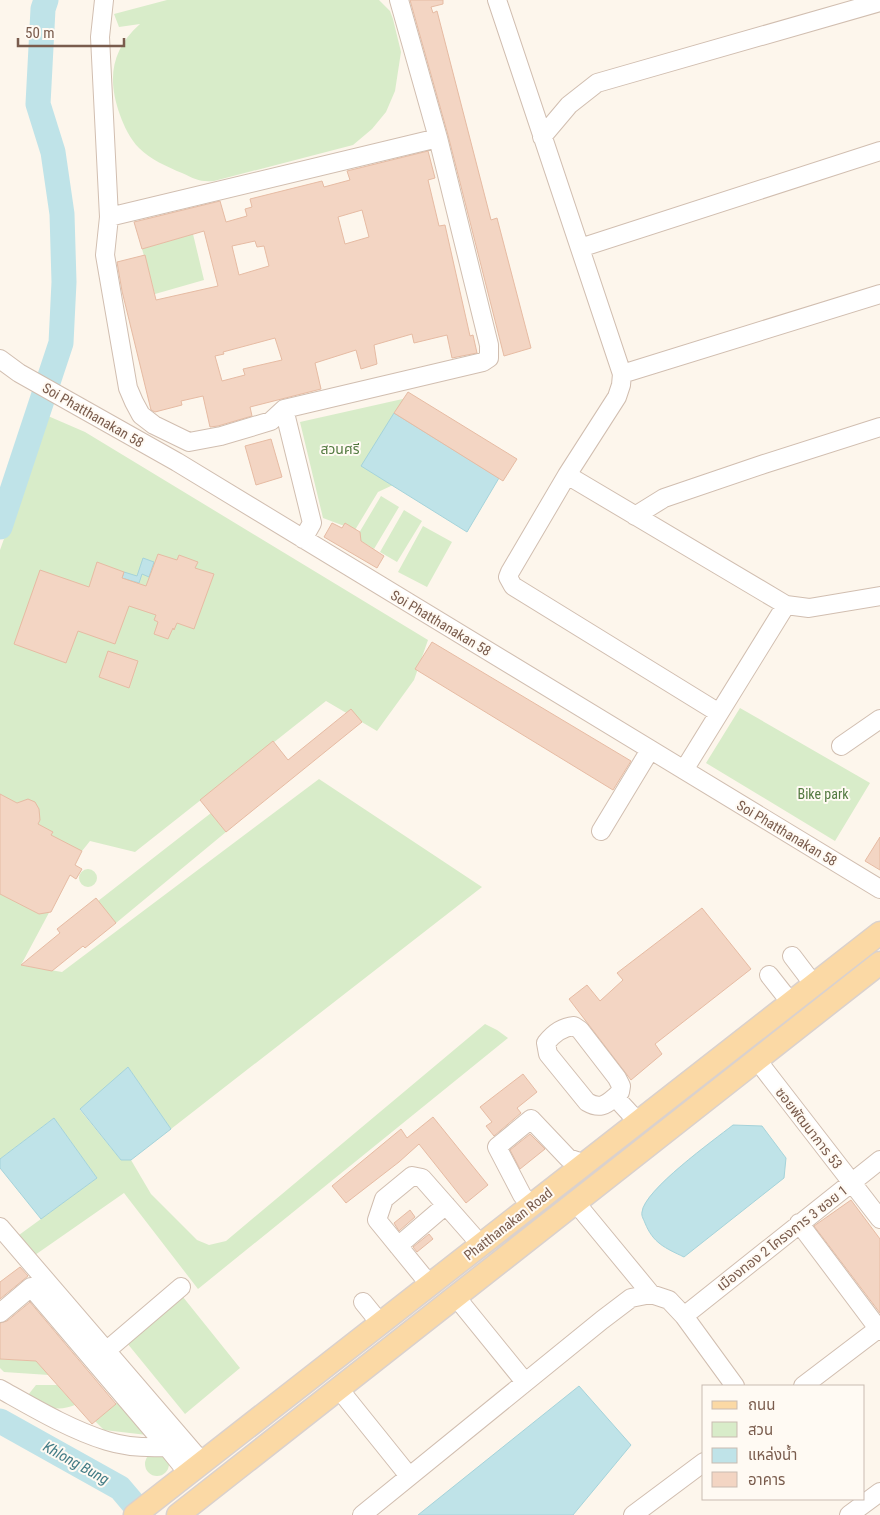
<svg xmlns="http://www.w3.org/2000/svg" width="880" height="1515" font-family="'Roboto Condensed','Noto Sans Thai',sans-serif">
	<style>
		.green { fill: #d8ecc9 }
		.water { fill: #bfe3e8; stroke: #a5d3da }
		.lines { fill: none; stroke-linecap: round; stroke-linejoin: round }
		.river { stroke: #bfe3e8; stroke-width: 25 }
		.building { fill: #f3d5c3; stroke: #e6bba3; fill-rule: evenodd }
		.minor-casing { stroke: #d1beb0; stroke-width: 20 }
		.major-casing { stroke: #dad1cd; stroke-width: 25 }
		.minor { stroke: #fff; stroke-width: 18 }
		.major { stroke: #fbd9a5; stroke-width: 22 }
		.labels { text-anchor: middle; stroke-width: 4; stroke-linejoin: round; paint-order: stroke }
		.street-label { font-size: 14px; fill: #7a5c4d; stroke: #fffaf3 }
		.park-label { font-size: 14px; fill: #537a41; stroke: #fffaf3 }
		.water-label { font-size: 15px; font-style: italic; fill: #437c86; stroke: #fffaf3 }
	</style>
	<rect width="100%" height="100%" fill="#fdf6ec"/>
	<path class="green" d="M167 0H379L390 11 393 19 401 52 395 91 386 112 372 129 353 145 214 181C199 182 195 179 182 173 167 167 150 159 139 148 130 139 124 126 120 115 107 79 111 50 140 24L119 27 114 14Z
		M193 234 204 280 155 294 142 249Z
		M407 398 393 485 378 492 355 530 323 518 300 422Z
		M48 416 85 432 428 640 414 680 377 731 326 701 135 852 90 841 82 851 21 965 62 972 319 779 482 887 171 1129 128 1067 80 1110 121 1160H131L151 1194 197 1240 209 1245 226 1241 485 1024 497 1030 508 1038 198 1289 124 1193 35 1255 19 1235 97 1178 54 1118 0 1159V550Z
		M381 496 399 507 374 549 356 538Z
		M404 510 422 521 397 562 380 552Z
		M423 526 452 542 427 587 398 572Z
		M740 708 870 783 835 841 706 763Z
		M211 813 226 832 116 923 98 901Z
		M79 878a9 9 0 1 1 18 0a9 9 0 1 1-18 0Z
		M183 1297 240 1368 185 1414 127 1343Z
		M0 1359 36 1361 49 1375 4 1372 0 1368Z
		M36 1385H57L75 1405C55 1413 45 1406 28 1395Z
		M125 1396 147 1435 104 1430 95 1421Z
		M145 1464a12 12 0 1 1 24 0a12 12 0 1 1-24 0Z"/>
	<path class="water" d="M394 413 499 478 467 532 361 466Z
		M143 558 154 562 149 577 142 574 139 583 122 578 124 572 137 576Z
		M128 1067 171 1129 131 1160H121L80 1109Z
		M54 1118 97 1178 41 1219 0 1168V1159Z
		M733 1125 762 1126 786 1158 784 1178 684 1257C665 1248 653 1243 645 1223 644 1220 641 1216 642 1212 644 1190 714 1140 733 1125Z
		M579 1386 631 1445 573 1515H418Z"/>
	<g class="lines">
		<path class="river" d="M0 527 61 343 64 282 62 214 53 152 38 104 43 9 46 0
			M0 1421 120 1488 143 1515"/>
	</g>
	<path class="building" d="M410 0H443V4L431 7 433 13 437 11 491 220 497 218 531 348 504 356 448 135Z
		M428 151 435 178 428 180 439 226 445 225 470 336 473 335 477 353 452 358 447 335 414 343 412 334 374 345 377 364 361 369 356 350 315 363 321 389 250 407 252 416 218 426 210 427 203 396 181 401 182 405 155 412 151 410 122 291 117 262 145 255 156 300 218 286 204 231 142 249 134 222 220 201 226 222 247 216 245 209 252 207 250 199 322 181 324 187 350 180 347 171ZM362 210 369 237 345 244 338 217ZM255 241 257 247 264 246 269 266 239 275 232 246ZM275 338 282 360 243 369 245 375 222 381 215 356 224 354 223 352Z
		M408 392 517 459 503 481 394 413Z
		M271 439 282 477 256 485 245 446Z
		M332 523 342 528 345 523 360 532 361 541 384 556 377 568 324 537Z
		M158 554 177 560 179 555 198 562 195 568 214 574 194 629 177 623 174 630 173 628 168 639 154 634 158 622 154 620 156 615 129 606 115 644 78 631 66 663 14 644 40 570 89 587 97 562 124 572 122 578 146 586Z
		M432 642 631 761 613 790 415 669Z
		M108 651 138 661 129 688 99 677Z
		M351 709 362 722 226 832 200 800 273 741 288 760Z
		M0 794 17 803 28 799 35 802 39 809 40 820 38 824 53 832 51 835 82 851 75 865 82 869 76 879 70 875 51 912 39 914 0 894Z
		M880 837V870L865 861Z
		M96 898 116 923 85 948 83 946 52 971 21 965 60 933 57 929Z
		M702 908 751 969 655 1044 662 1054 631 1080 569 999 587 985 600 1001 623 980 617 973Z
		M523 1074 537 1092 517 1108 521 1113 494 1136 486 1126 492 1122 480 1107Z
		M433 1117 488 1185 466 1203 419 1144 399 1162 346 1203 332 1186 401 1129 407 1138Z
		M530 1134 545 1149 520 1169 510 1150Z
		M851 1200 880 1239V1313L814 1226Z
		M410 1210 415 1217 399 1231 394 1223Z
		M429 1234 433 1239 417 1252 413 1247Z
		M20 1267 28 1276 0 1299V1282Z
		M30 1302 116 1404 92 1424 36 1361 0 1359V1323L7 1321Z"/>
	<g class="lines">
		<g class="minor-casing">
			<path id="minor" d="M104 0 100 37 109 217 105 255 128 388 134 402 141 415 154 425 189 442 221 436 271 421 284 409 483 362 489 358V345L438 138 399 0
				M497 0 622 374 621 385 617 397 567 475 510 572 508 577 513 586 719 713
				M542 137 569 105 597 83 880 2
				M109 217 438 138
				M580 248 880 151
				M0 359 19 373 177 462 880 889
				M622 374 880 294
				M284 409 312 523 303 539
				M567 475 786 605
				M635 516 664 498 764 464 880 427
				M841 746 880 719
				M684 770 786 605 809 608 880 596
				M601 831 650 750
				M792 956 814 985
				M769 975 791 1003
				M757 1060 880 1219
				M615 1097 620 1092 621 1086 617 1078 580 1030 574 1026C562 1027 553 1034 546 1043L548 1054 587 1102C599 1109 605 1106 615 1097L638 1122
				M576 1203 651 1294
				M531 1206 522 1195 497 1147 531 1119 568 1158 585 1164
				M799 1223 880 1331
				M0 1227 202 1462
				M398 1246 446 1205
				M430 1285 377 1220 384 1199 412 1176 422 1178 481 1245
				M456 1297 525 1382
				M363 1302 380 1323
				M0 1313 31 1287 167 1447
				M684 1316 880 1160
				M106 1351 181 1287
				M803 1386 878 1329
				M0 1389C34 1408 69 1429 107 1441 126 1447 147 1448 167 1447L188 1473
				M339 1389 409 1476
				M362 1515 602 1320 631 1298 651 1294 669 1300 684 1316 735 1386
				M633 1515 704 1462
				M849 1515 880 1492"/>
		</g>
		<g class="major-casing">
			<path id="major" d="M135 1515 880 933
				M178 1515 880 963"/>
		</g>
		<use href="#minor" class="minor"/>
		<use href="#major" class="major"/>
	</g>
	<g class="labels">
		<g class="street-label">
			<text transform="translate(93 415) rotate(30)" y="5">Soi Phatthanakan 58</text>
			<text transform="translate(441 623) rotate(31)" y="5">Soi Phatthanakan 58</text>
			<text transform="translate(787 833) rotate(31)" y="5">Soi Phatthanakan 58</text>
			<text transform="translate(809 1128) rotate(52)" y="5">ซอยพัฒนาการ 53</text>
			<text transform="translate(508 1224) rotate(-38)" y="5">Phatthanakan Road</text>
			<text transform="translate(782 1238) rotate(-38)" y="5">เมืองทอง 2 โครงการ 3 ซอย 1</text>
		</g>
		<g class="park-label">
			<text x="340" y="454">สวนศรี</text>
			<text x="823" y="799">Bike park</text>
		</g>
		<g class="water-label">
			<text transform="translate(76 1463) rotate(29)" y="5">Khlong Bung</text>
		</g>
	</g>
	<rect x="702" y="1385" width="162" height="115" fill="#fffaf3" stroke="#cabbb1"/>
	<rect x="712" y="1401" width="25" height="8" fill="#fbd9a5" stroke="#cabbb1"/>
	<text x="748" y="1410" font-size="15" fill="#7a5c4d">ถนน</text>
	<rect x="712" y="1422" width="25" height="15" fill="#d8ecc9" stroke="#cabbb1"/>
	<text x="748" y="1435" font-size="15" fill="#7a5c4d">สวน</text>
	<rect x="712" y="1448" width="25" height="15" fill="#bfe3e8" stroke="#cabbb1"/>
	<text x="748" y="1460" font-size="15" fill="#7a5c4d">แหล่งน้ำ</text>
	<rect x="712" y="1472" width="25" height="15" fill="#f3d5c3" stroke="#cabbb1"/>
	<text x="748" y="1485" font-size="15" fill="#7a5c4d">อาคาร</text>
	<path d="M18 38v8h106v-8" fill="none" stroke="#7a5c4d" stroke-width="2.5"/>
	<text x="25" y="38" font-size="15" fill="#7a5c4d" stroke="#fffaf3" stroke-width="4" paint-order="stroke">50 m</text>
</svg>
